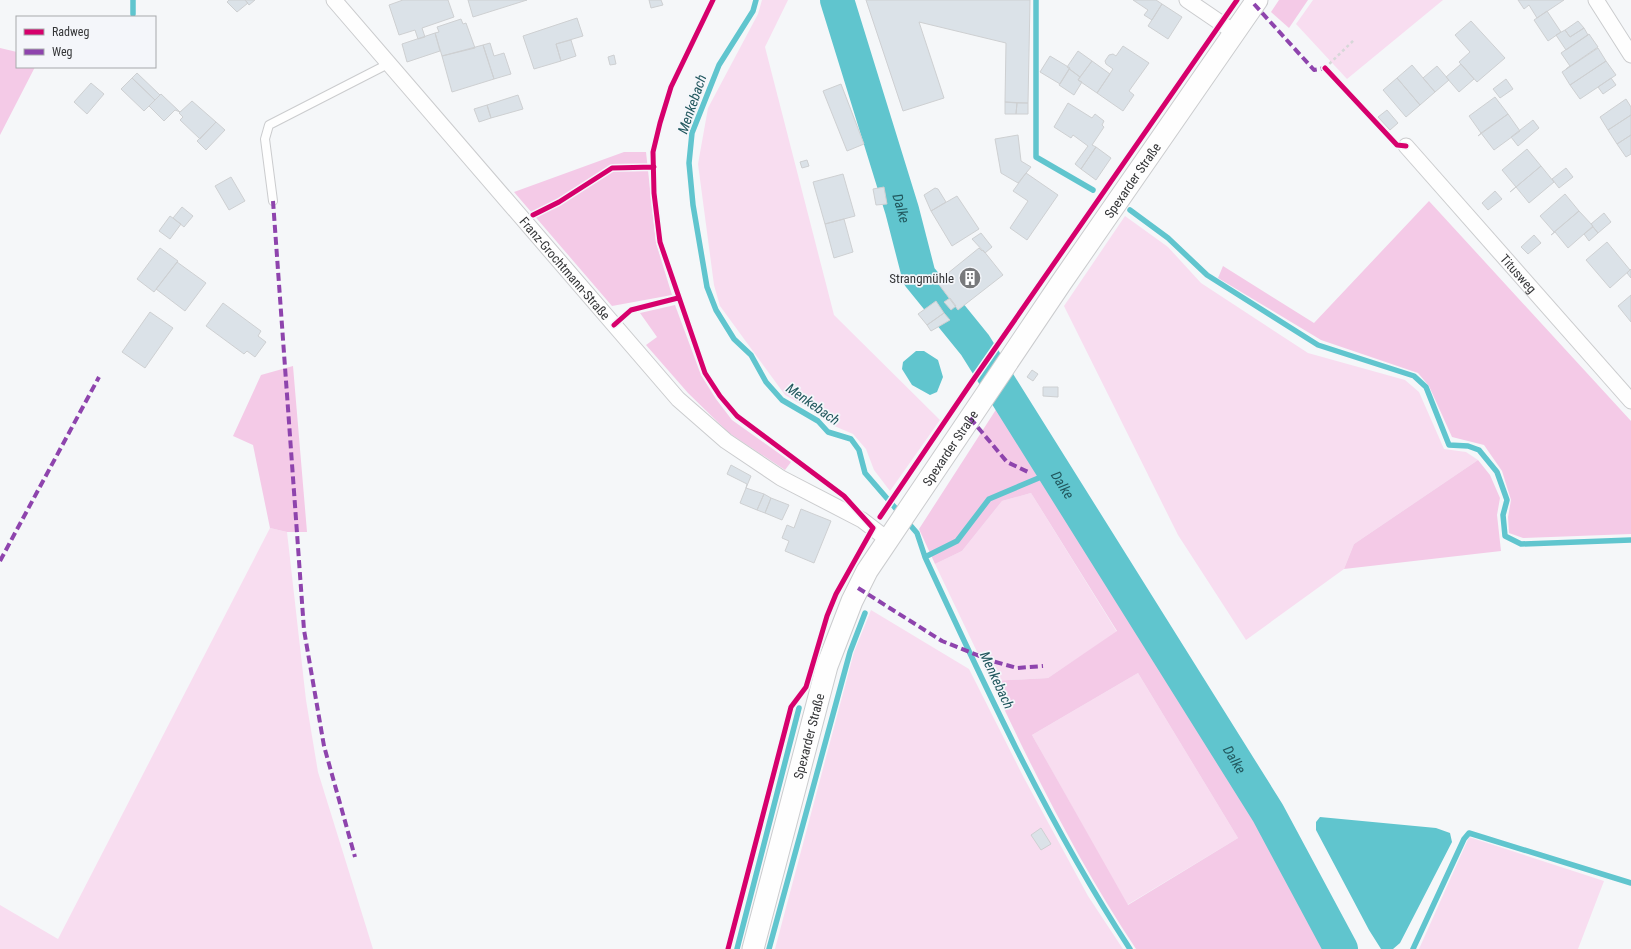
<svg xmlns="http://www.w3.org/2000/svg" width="1631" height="949" font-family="'Roboto Condensed',sans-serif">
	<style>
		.green { fill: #f8ddf0 }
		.forest { fill: #f4cae7; fill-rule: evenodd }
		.water { fill: #60c5ce }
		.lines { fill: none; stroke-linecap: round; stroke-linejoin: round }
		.stream { stroke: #60c5ce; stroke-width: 5.5 }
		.river { stroke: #60c5ce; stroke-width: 34 }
		.building { fill: #dbe2e8; stroke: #ced0d2 }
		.lane-casing { stroke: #cbccce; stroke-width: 10 }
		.street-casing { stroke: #cbccce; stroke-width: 17 }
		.secondary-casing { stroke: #cbccce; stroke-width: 23 }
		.path { stroke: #d7d7d8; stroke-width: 2.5; stroke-dasharray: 3 3; stroke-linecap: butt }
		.lane { stroke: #fefefe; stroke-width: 8 }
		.street { stroke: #fefefe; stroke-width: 15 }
		.secondary { stroke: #fefefe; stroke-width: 21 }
		.quiet { stroke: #8e44ad; stroke-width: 4; stroke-dasharray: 8 4; stroke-linecap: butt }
		.cycleway-casing { stroke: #f4f6fa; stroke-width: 8 }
		.cycleway { stroke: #d6006c; stroke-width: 5 }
		.labels { text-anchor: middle; stroke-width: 3.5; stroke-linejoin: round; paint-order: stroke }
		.street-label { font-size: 13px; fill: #343537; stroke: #f4f6fa }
		.poi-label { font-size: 13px; fill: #343537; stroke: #f4f6fa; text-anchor: end }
		.water-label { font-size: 14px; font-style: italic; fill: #21575d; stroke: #f4f6fa }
	</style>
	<rect width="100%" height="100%" fill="#f5f7f9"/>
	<path class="green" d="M762 0H788L765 47 834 315 940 420 890 491 874 470 866 449 853 434 832 425 820 415 785 395 720 306 714 285 698 164 708 108 758 14Z
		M1313 0H1443L1347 79 1296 24Z
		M1125 216 1168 247 1201 283 1308 353 1405 380 1419 392 1444 449 1466 452 1478 460 1354 544 1344 569 1246 640 1178 535 1064 306Z
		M1031 493 1117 632 1048 678 991 681 935 564 962 551 1002 501Z
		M270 528 287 532 306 700 318 772 373 949H0V905L58 939Z
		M871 610 969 669 1024 778 1088 896 1123 949H775L854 652Z
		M1138 673 1238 838 1127 905 1032 735Z
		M1469 837 1604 881 1578 949H1419Z"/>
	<path class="forest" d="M1279 0H1308L1289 28 1271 12Z
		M0 48 17 52V67H35L0 135Z
		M624 152H646L656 243 672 295 612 306 514 192Z
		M1429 201 1631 421V534L1523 538 1509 533 1508 517 1511 500 1502 471 1484 445 1452 437 1429 386 1418 373 1321 340 1218 278 1223 266 1314 323Z
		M675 305 701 375 716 399 732 420 791 462 785 470 729 433 688 393 646 345 657 337 640 313Z
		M293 366 307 532H287L270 528 253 445 233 436 261 375Z
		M997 408 1262 823 1332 949H1136C1080 865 1034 773 991 681L1048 678 1117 631 1031 493 1002 501 962 551 935 564 919 529ZM1138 673 1238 838 1128 905 1032 735Z
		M1478 460 1490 475 1500 498 1497 515 1501 551 1344 569 1354 544Z"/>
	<path class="water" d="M916 351H924L938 360 943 377 937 392 930 395 912 385 902 369 903 362Z
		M1320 817 1436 828 1450 833 1452 842 1400 943 1393 949H1381L1369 930 1316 830V822Z"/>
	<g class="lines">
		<path class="stream" d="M133 0V14
			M756 0 753 11 719 65 692 133 689 163 693 205 707 287 716 310 734 339 751 355 766 382 782 400 818 421 828 432 851 439 859 450 865 473 917 533 925 557C987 691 1049 825 1130 949
			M1036 0V157L1093 190
			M1130 210 1168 238 1207 275 1318 345 1414 376 1426 387 1449 445 1468 446 1479 450 1497 472 1507 500 1503 515 1505 536 1521 544 1631 540
			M925 557 957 541 989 499 1053 472
			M737 949 799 708
			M769 949 850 652 865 613
			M1413 949 1464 839 1469 833 1631 883"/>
		<path class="river" id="s1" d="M837 0 902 210 919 276 975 345 1268 813 1341 949"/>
	</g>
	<path class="building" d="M229 0H245L248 3 237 12 227 2Z
		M245 0H255L249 5Z
		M403 0H448L454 17 422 28 425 37 418 39 415 30 399 35 389 5Z
		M468 0H527L473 17Z
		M649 0H661L663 5 651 8Z
		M866 0H1030L1028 103 1005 102 1006 43 919 22 944 98 903 111Z
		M1133 0H1156L1162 4 1152 20 1144 15 1148 10Z
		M1518 0H1564L1537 18 1529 5 1524 9Z
		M1162 4 1182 17 1168 39 1148 26Z
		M1547 11 1561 32 1548 41 1534 20Z
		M577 18 583 36 556 44 561 61 534 69 523 36Z
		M461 19 463 24 466 23 475 48 442 56 435 33 439 32 437 27Z
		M1471 21 1505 58 1477 82 1459 62 1470 52 1455 35Z
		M1578 21 1584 28 1570 37 1565 30Z
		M1584 28 1588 35 1566 50 1556 35 1565 30 1570 37Z
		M435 33 440 51 407 62 402 44Z
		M1589 34 1598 47 1566 69 1570 66 1561 53Z
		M571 40 576 56 561 61 556 44Z
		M490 43 494 56 504 53 511 74 494 79 483 45Z
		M483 45 494 79 452 92 442 56Z
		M1123 46 1149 63 1129 91 1134 95 1123 111 1097 93 1113 69 1106 64 1105 61 1109 55 1113 54 1116 56Z
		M1598 48 1606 61 1570 85 1562 72Z
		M1078 51 1092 61 1080 77 1067 67Z
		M614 55 616 64 610 65 608 57Z
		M1050 56 1070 68 1060 84 1040 72Z
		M1092 61 1110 74 1097 93 1078 80Z
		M1606 61 1616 75 1580 99 1570 85Z
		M1461 64 1474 79 1459 92 1446 77Z
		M1412 65 1435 92 1420 105 1397 78Z
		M1437 66 1449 80 1435 92 1423 78Z
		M1069 69 1080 77 1078 80 1082 82 1074 95 1059 85Z
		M137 73 160 95 155 100 132 78Z
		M132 78 155 100 144 111 121 89Z
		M1397 78 1420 105 1406 117 1383 90Z
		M1611 78 1616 85 1603 94 1598 87Z
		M1506 79 1513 89 1500 98 1493 89Z
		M91 83 104 94 87 114 74 102Z
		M841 84 864 144 847 151 823 91Z
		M161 94 180 112 175 110 164 121 149 106Z
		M518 95 523 109 491 118 487 105Z
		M1495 97 1508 114 1481 133 1469 116Z
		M1626 99 1631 107V115L1608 130 1600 117Z
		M192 101 216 122 200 139 180 120 183 117 179 113Z
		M1005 102 1017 103 1016 114H1005Z
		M1017 103H1028V114H1016Z
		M1068 103 1092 118 1095 114 1104 121 1102 125 1104 127 1092 145 1096 147 1081 169 1075 164 1088 146 1073 135 1071 138 1054 127Z
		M487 105 491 118 479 122 474 109Z
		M1387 110 1398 123 1390 130 1378 117Z
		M1508 114 1520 131 1494 150 1481 133 1478 136Z
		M1631 115V135L1617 144 1608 130Z
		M1533 120 1539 128 1518 146 1511 137Z
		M216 122 225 130 206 150 197 141Z
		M1018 135 1021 161 1031 167 1018 183 1001 173 995 139Z
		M1631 135V154L1626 157 1617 144Z
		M1096 147 1111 158 1096 180 1081 169Z
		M1527 149 1541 166 1516 187 1502 170Z
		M807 160 809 166 802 168 800 162Z
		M1541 166 1554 182 1529 203 1516 187 1510 192Z
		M1566 168 1573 177 1559 188 1552 179Z
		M1026 173 1058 195 1027 240 1010 228 1028 201 1013 191Z
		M843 174 855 216 825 224 813 182Z
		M231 177 245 201 229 210 215 186Z
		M884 187 887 204 876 205 873 189Z
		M935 188 938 189 946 202 931 211 924 195Z
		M1495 191 1502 199 1488 210 1482 203Z
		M1565 194 1579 211 1554 232 1540 216Z
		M957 196 979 229 952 246 931 211Z
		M182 207 193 216 184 227 173 218Z
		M1579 211 1593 226 1568 248 1555 232 1551 235Z
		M1604 213 1611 222 1598 233 1591 224Z
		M170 216 181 224 170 239 159 231Z
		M844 219 853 252 834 258 825 224Z
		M1593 227 1598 233 1589 241 1584 234Z
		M981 233 992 247 985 253 972 239Z
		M1534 235 1541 243 1528 254 1521 247Z
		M1607 242 1630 270 1610 288 1586 260Z
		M160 248 178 261 154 292 137 279Z
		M979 248 982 251 983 250 1003 275 958 310 937 282Z
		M177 262 206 283 185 311 156 289Z
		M1631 269V278L1627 273Z
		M1631 295V322L1618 306Z
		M950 298 956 306 951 310 944 302Z
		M936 301 944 313 927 325 918 314Z
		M223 303 261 331 258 336 266 342 255 357 247 351 244 354 206 326Z
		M150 312 173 328 145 368 122 352Z
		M944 313 950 320 931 331 927 325Z
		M1032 370 1038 374 1033 381 1027 377Z
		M1043 387H1058V397L1043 396Z
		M731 465 751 476 746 488 747 484 727 474Z
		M746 488 764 494 757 510 740 503Z
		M764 494 771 498 765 513 757 510Z
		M771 498 789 505 782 520 765 513Z
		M801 509 831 521 814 563 785 551 789 541 782 538 787 525 794 528Z
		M1041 828 1051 844 1041 850 1031 835Z"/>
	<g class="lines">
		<g class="lane-casing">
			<path id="lane" d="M273 201 265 139 269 125 390 63"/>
		</g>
		<g class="street-casing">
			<g id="street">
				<path id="s2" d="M334 0 678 399 726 441 781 478 862 520 887 539"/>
				<path d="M1187 0 1234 32"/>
				<path d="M1596 0 1631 55"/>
				<path id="s3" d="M1406 146 1631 401"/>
			</g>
		</g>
		<g class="secondary-casing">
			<g id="secondary">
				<path id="s4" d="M753 949 827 666 852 601 867 571 1061 283 1257 0"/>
			</g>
		</g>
		<path class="path" d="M1325 68 1355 39"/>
		<use href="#lane" class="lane"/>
		<use href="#street" class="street"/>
		<use href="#secondary" class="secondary"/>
		<path class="quiet" d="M1254 4 1314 70 1325 68 1327 71
			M273 201 304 630 324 746 355 857
			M970 418 1007 462 1028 472
			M0 561 99 377
			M858 588 942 641 992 661 1017 668 1043 666"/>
		<g class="cycleway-casing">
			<path id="cycleway" d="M713 0 671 87 660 123 653 152 654 193 660 242 705 373 720 396 737 416 844 496 873 528 836 594 827 616 806 687 791 707 728 949
				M1325 68 1397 145 1406 146
				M533 215 559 202 612 168 654 167
				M614 325 631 310 678 298
				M880 517 971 383 1237 0"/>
		</g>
		<use href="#cycleway" class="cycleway"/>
	</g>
	<defs>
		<g id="building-disc" transform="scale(1.15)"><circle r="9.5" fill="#78797b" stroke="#f4f6fa"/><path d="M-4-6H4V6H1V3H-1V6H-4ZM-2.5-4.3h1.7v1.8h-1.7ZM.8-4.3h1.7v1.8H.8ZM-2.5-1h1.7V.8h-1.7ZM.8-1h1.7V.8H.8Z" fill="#fff"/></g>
	</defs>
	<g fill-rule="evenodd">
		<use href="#building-disc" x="970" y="278"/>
	</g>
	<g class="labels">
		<g class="street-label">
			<text dy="5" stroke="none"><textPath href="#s4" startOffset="868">Spexarder Straße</textPath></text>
			<text dy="5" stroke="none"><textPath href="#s2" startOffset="354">Franz-Grochtmann-Straße</textPath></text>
			<text dy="5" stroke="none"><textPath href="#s3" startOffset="170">Titusweg</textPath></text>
			<text dy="5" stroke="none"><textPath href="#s4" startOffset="544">Spexarder Straße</textPath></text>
			<text dy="5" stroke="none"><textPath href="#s4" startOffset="220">Spexarder Straße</textPath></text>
		</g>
		<g class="poi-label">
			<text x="954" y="283">Strangmühle</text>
		</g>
		<g class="water-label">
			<text transform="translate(692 104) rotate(-71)" y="5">Menkebach</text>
			<text dy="5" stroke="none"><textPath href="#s1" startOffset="218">Dalke</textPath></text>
			<text transform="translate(813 404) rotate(35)" y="5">Menkebach</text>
			<text dy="5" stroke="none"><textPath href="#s1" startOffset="542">Dalke</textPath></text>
			<text transform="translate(997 680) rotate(65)" y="5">Menkebach</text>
			<text dy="5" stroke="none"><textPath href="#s1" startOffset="866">Dalke</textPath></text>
		</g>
	</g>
	<rect x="16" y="16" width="140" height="52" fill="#f4f6fa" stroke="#a7a9ac"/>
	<rect x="24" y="29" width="20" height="6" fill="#d6006c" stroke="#a7a9ac"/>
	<text x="52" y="36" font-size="12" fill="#343537">Radweg</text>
	<rect x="24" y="49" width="20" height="6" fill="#8e44ad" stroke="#a7a9ac"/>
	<text x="52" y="56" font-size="12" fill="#343537">Weg</text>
</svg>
